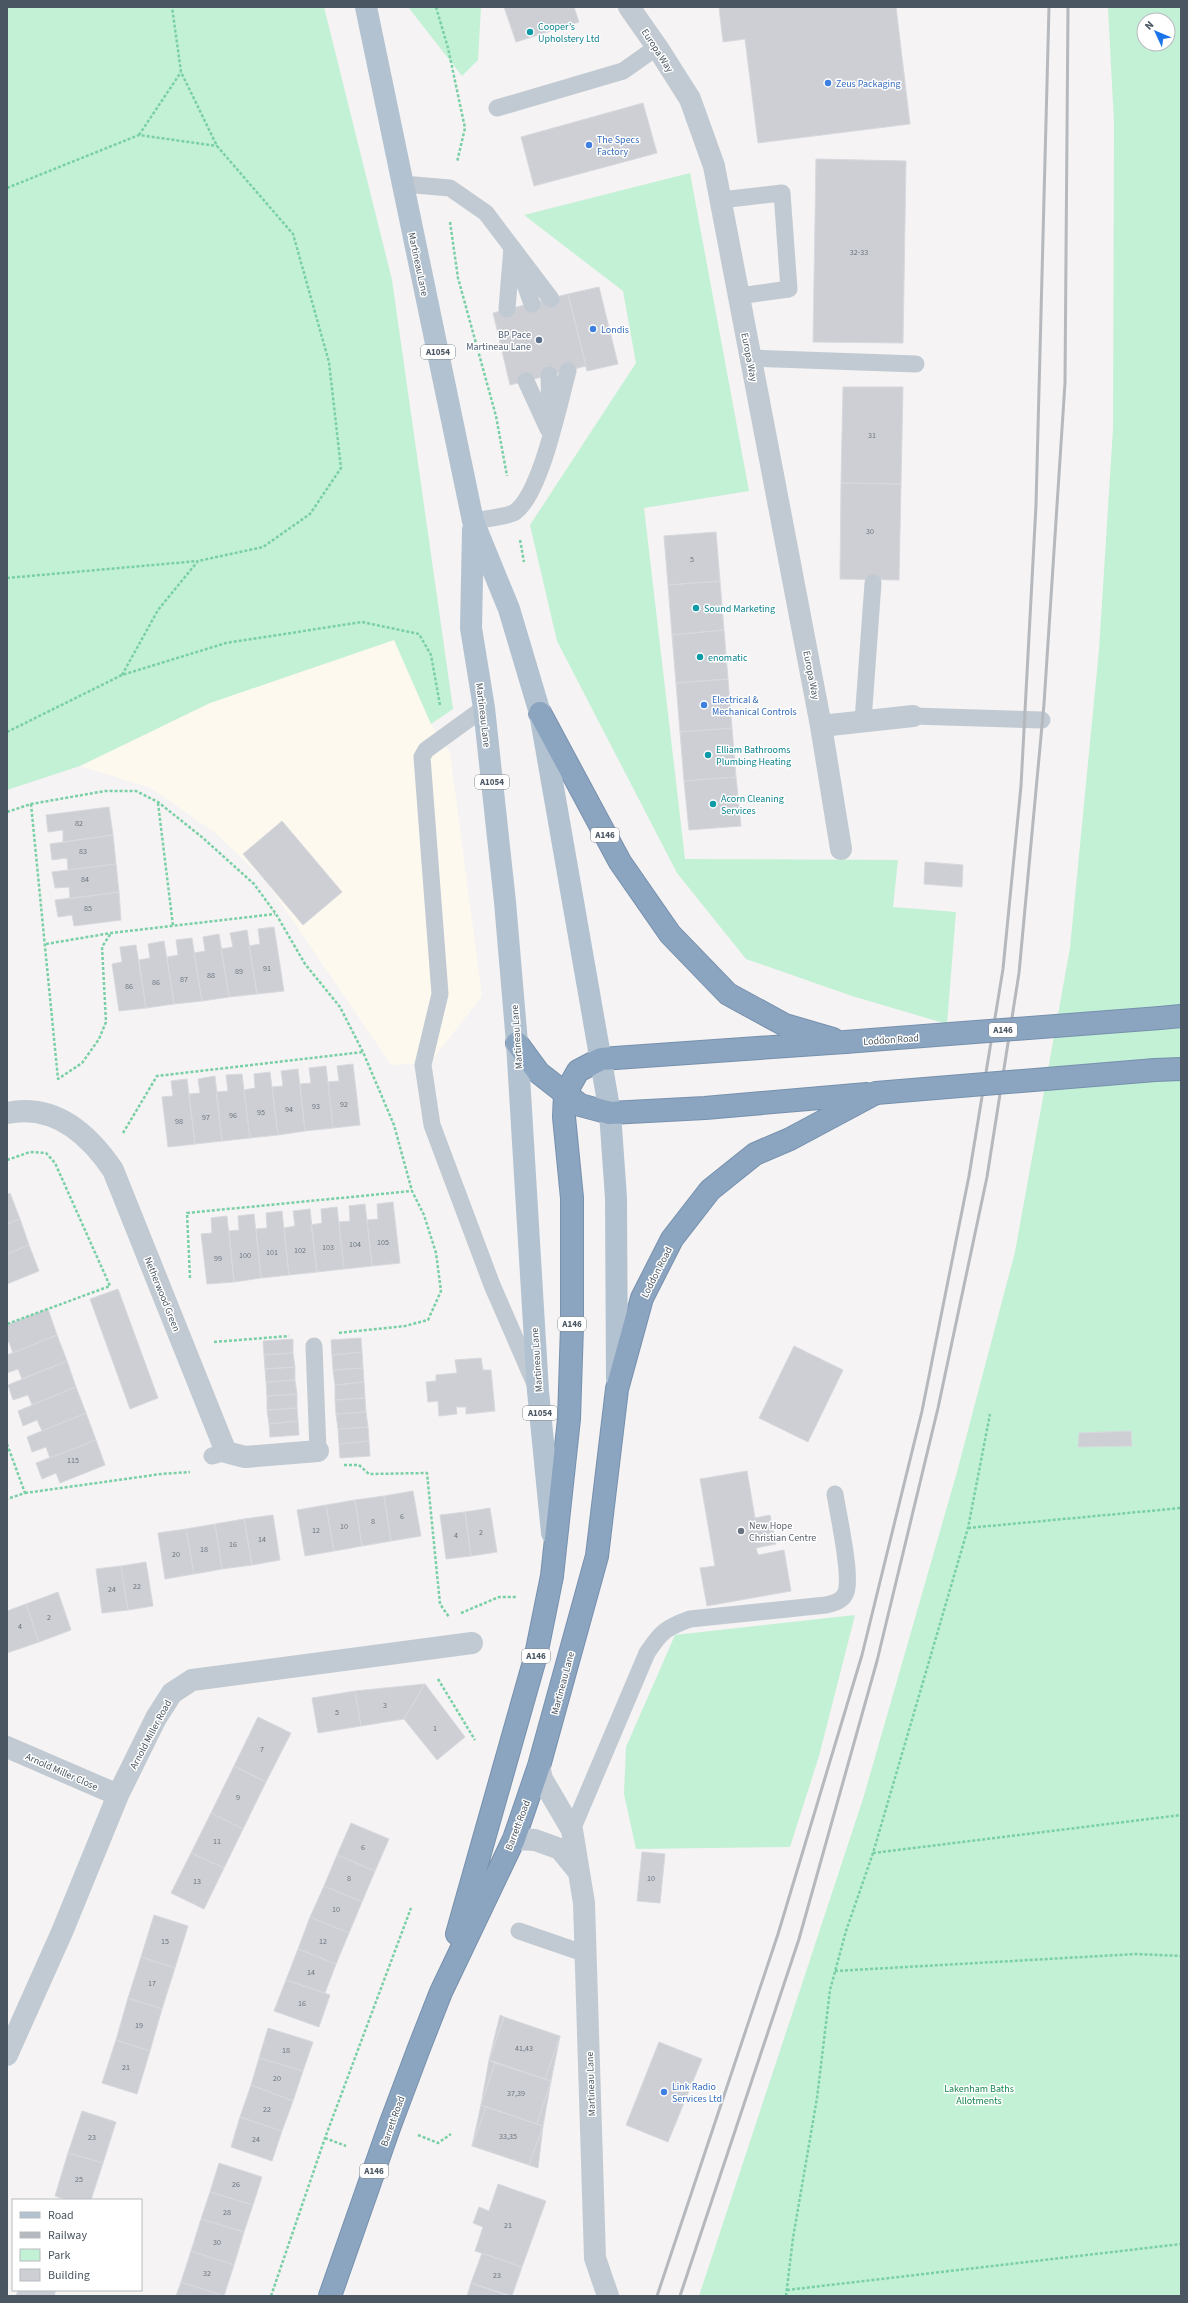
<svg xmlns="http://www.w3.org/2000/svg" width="1188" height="2303" font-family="'Source Sans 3',sans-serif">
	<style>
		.commercial { fill: #fdf9ef }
		.green { fill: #c3f1d5; fill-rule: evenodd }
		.building { fill: #cdcfd5; stroke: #d7d9de }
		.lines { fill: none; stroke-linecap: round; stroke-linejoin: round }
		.highway-casing { stroke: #7690ad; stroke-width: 24 }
		.path { stroke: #7ad0a6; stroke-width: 2.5; stroke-dasharray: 3 2; stroke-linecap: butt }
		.lane { stroke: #c1cad2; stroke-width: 17 }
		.street { stroke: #c1cad2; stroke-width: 22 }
		.primary { stroke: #b3c2d1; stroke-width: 22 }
		.highway { stroke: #8ba5c1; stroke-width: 22 }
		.rail { stroke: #b5b8bd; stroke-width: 3 }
		.highway-bridge-casing { stroke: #7690ad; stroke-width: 24; stroke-linecap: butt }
		.highway-bridge { stroke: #8ba5c1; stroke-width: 22 }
		.culture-dot { fill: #0f9aa8; stroke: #fff; stroke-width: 1.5 }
		.shop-dot { fill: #3f7fe0; stroke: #fff; stroke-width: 1.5 }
		.service-dot { fill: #5c6f8a; stroke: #fff; stroke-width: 1.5 }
		.worship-dot { fill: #6b7280; stroke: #fff; stroke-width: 1.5 }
		.labels { text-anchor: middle; stroke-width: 3; stroke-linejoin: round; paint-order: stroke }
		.number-label { font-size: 8px; fill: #6b747e }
		.shield { fill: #fff; stroke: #808990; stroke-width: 1 }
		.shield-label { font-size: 9px; font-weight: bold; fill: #4a5661 }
		.culture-label { font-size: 10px; fill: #0d838f; stroke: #fff; text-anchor: start }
		.street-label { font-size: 10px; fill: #4a5661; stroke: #fff }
		.shop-label { font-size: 10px; fill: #366cbe; stroke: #fff; text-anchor: start }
		.service-label { font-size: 10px; fill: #4e5e75; stroke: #fff; text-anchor: end }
		.worship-label { font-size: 10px; fill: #5b616d; stroke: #fff; text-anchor: start }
		.park-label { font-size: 10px; fill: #17864f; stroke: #fff }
	</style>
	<rect width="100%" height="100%" fill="#f5f3f3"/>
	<path class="commercial" d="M394 640 431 724 450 753 482 996 430 1063 391 1065 266 881 214 832 151 788 80 766 210 703Z"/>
	<path class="green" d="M7 7H324L392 280 453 709 431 724 394 640 210 703 80 766 7 790Z
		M408 7H481L478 60 462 76Z
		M1108 7H1181V2296H699L863 1799 957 1472 1015 1252 1070 948 1099 650 1113 429 1114 123ZM1144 20H1168V44H1144Z
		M690 173 749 491 644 508 685 859 898 860 893 907 956 912 947 1024 852 996 746 959 677 873 557 641 530 525 636 363 623 291 524 215Z
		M855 1615 819 1756 790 1847 636 1849 624 1794 626 1747 675 1635Z"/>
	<path class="building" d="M504 7H574L579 22 516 42Z
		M719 7H896L910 124 758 143 745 39 723 42Z
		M643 103 657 153 534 186 521 137Z
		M816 159 906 161 903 343 813 342Z
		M599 287 618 364 587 371 568 294Z
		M568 294 586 366 510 385 493 313Z
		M843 387H903L901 484 841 483Z
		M841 483 901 484 899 580 840 579Z
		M716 532 720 581 668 585 664 536Z
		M720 581 724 630 672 635 668 585Z
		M724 630 728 679 676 683 672 635Z
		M728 679 732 728 680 732 676 683Z
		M732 728 736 777 684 781 680 732Z
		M736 777 741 826 689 830 684 781Z
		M109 807 113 835 63 842V830L48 832 46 815Z
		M282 821 342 892 303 925 243 854Z
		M113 835 116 864 68 870 67 858 52 860 50 844Z
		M925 862 963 865 962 887 924 884Z
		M116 864 119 892 70 899 69 887 55 888 52 872Z
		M119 892 121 920 74 926 72 915 58 917 55 900Z
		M274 927 284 991 257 994 249 946 260 944 258 929Z
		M247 930 257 994 229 997 221 949 233 947 230 933Z
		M219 934 229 997 202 1001 194 953 205 951 203 937Z
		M192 938 202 1001 174 1004 167 957 178 955 176 940Z
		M164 941 174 1004 146 1008 139 960 150 958 148 944Z
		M136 945 146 1008 119 1011 112 964 122 962 120 947Z
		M353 1064 360 1125 333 1128 328 1082 339 1081 337 1066Z
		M326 1066 333 1128 305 1131 300 1084 311 1083 309 1068Z
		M298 1069 305 1131 278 1135 272 1087 283 1086 281 1071Z
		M270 1072 278 1135 250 1138 244 1090 255 1088 254 1074Z
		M242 1074 250 1138 222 1141 216 1092 228 1091 226 1075Z
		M215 1076 222 1141 195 1144 189 1094 200 1093 198 1079Z
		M187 1079 195 1144 168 1147 162 1097 173 1096 171 1081Z
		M10 1193 20 1219 7 1224V1194Z
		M393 1202 400 1263 372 1266 367 1220 378 1219 377 1204Z
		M365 1204 372 1266 344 1269 339 1222 350 1221 349 1206Z
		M337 1207 344 1269 317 1272 311 1225 322 1223 321 1209Z
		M310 1209 317 1272 289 1275 284 1228 295 1226 293 1211Z
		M282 1211 289 1275 261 1278 256 1229 267 1228 266 1213Z
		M254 1214 261 1278 234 1282 229 1231 239 1230 238 1216Z
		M227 1216 234 1282 207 1284 201 1234 212 1233 211 1218Z
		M20 1219 29 1245 7 1254V1224Z
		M29 1245 39 1271 7 1284V1254Z
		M118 1289 158 1398 130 1409 90 1299Z
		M48 1309 57 1335 13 1353 9 1342 7 1343V1325Z
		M57 1335 67 1361 22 1379 18 1369 7 1373V1355Z
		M361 1338 362 1352 332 1355 331 1340Z
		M293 1339V1353L264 1355 263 1341Z
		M794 1346 843 1370 808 1442 759 1418Z
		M362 1352 363 1368 333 1370 332 1355Z
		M293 1353 295 1367 265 1369 264 1355Z
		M481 1358 483 1370H491L495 1411 466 1414V1407H456L457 1414 439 1416 438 1401 428 1402 426 1382 436 1381V1375L457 1373 455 1360Z
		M67 1361 76 1387 32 1405 28 1395 13 1400 8 1385Z
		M295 1367V1380L266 1382 265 1369Z
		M363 1368 364 1382 335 1385 333 1370Z
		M295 1380 297 1394 267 1396 266 1382Z
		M364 1382 365 1398 335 1400V1385Z
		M76 1387 86 1413 42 1431 37 1420 23 1426 18 1411Z
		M297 1394V1408L267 1410V1396Z
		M365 1398 366 1412 336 1414 335 1400Z
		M297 1408 298 1421 269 1424 267 1410Z
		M366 1412 368 1427 338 1429 336 1414Z
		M86 1413 96 1440 50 1458 46 1447 32 1452 27 1437Z
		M298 1421 299 1435 270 1437 269 1424Z
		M368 1427 369 1441 339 1444 338 1429Z
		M1131 1431 1132 1446 1078 1447 1079 1433Z
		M96 1440 105 1465 60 1483 56 1473 42 1479 36 1463Z
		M369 1441 370 1456 340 1458 339 1444Z
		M747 1471 755 1518 770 1515 776 1544 756 1548 758 1555 784 1550 791 1591 707 1606 700 1568 715 1566 700 1479Z
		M413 1491 421 1536 391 1541 384 1496Z
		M384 1496 391 1541 362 1546 355 1500Z
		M355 1500 362 1546 334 1551 326 1505Z
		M326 1505 334 1551 305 1556 297 1510Z
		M490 1508 497 1552 471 1556 465 1512Z
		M465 1512 471 1556 446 1559 440 1515Z
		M273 1515 280 1560 252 1565 244 1519Z
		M244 1519 252 1565 222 1569 215 1524Z
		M215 1524 222 1569 194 1574 186 1529Z
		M186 1529 194 1574 165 1579 158 1533Z
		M146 1562 153 1606 128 1610 121 1566Z
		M121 1566 128 1610 102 1613 96 1569Z
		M58 1592 71 1630 39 1642 26 1604Z
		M26 1604 39 1642 7 1653V1611Z
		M425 1684 404 1719 361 1726 355 1691Z
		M425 1684 465 1737 437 1760 404 1719Z
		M355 1691 361 1726 318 1733 312 1698Z
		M258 1717 291 1733 266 1782 234 1766Z
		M234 1766 266 1782 243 1829 211 1813Z
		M211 1813 243 1829 224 1868 191 1853Z
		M351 1823 389 1839 375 1871 337 1855Z
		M642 1852 665 1854 660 1903 637 1901Z
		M191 1853 224 1868 204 1909 171 1893Z
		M337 1855 375 1871 362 1902 324 1886Z
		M324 1886 362 1902 349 1933 310 1917Z
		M154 1915 188 1926 175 1968 141 1957Z
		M310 1917 349 1933 336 1964 298 1949Z
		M298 1949 336 1964 325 1993 286 1980Z
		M141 1957 175 1968 162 2009 128 1998Z
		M286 1980 330 1995 319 2027 274 2011Z
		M128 1998 162 2009 150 2051 116 2040Z
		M500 2015 504 2017 489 2060Z
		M504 2017 560 2036 545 2079 489 2060Z
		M268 2028 313 2042 303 2071 259 2058Z
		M560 2036 551 2081 545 2079Z
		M116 2040 150 2051 137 2094 102 2083Z
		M659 2042 702 2059 668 2142 626 2125Z
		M259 2058 303 2071 293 2101 251 2085Z
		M489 2060 495 2063 481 2105Z
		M495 2063 551 2081 537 2124 481 2105Z
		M551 2081 543 2126 537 2124Z
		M251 2085 293 2101 282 2131 240 2117Z
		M481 2105 486 2107 472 2146Z
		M486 2107 543 2126 529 2165 472 2146Z
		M82 2111 116 2122 103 2163 68 2153Z
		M240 2117 282 2131 272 2161 231 2147Z
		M543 2126 538 2168 529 2165Z
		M68 2153 103 2163 91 2200H68L55 2196Z
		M219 2163 262 2177 253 2205 210 2192Z
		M498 2184 546 2201 522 2267 475 2251 483 2227 473 2223 479 2207 489 2211Z
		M210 2192 253 2205 244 2232 201 2219Z
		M201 2219 244 2232 234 2265 191 2251Z
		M191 2251 234 2265 224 2296 181 2282Z
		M482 2253 522 2267 512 2296 471 2283Z
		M181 2282 224 2296H176Z
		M471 2283 508 2296H467Z
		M18 2290H56L54 2296H16Z"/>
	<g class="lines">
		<g class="highway-casing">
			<path id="highway" d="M540 713 620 862 670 934 728 994 785 1025 833 1039
				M1160 1018 1181 1016
				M517 1043 539 1073 580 1105 610 1113 705 1108 867 1094
				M1155 1070 1181 1069
				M457 1934 536 1655 552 1576 569 1419 572 1326V1198L564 1117 565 1094 578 1071 601 1059 845 1042
				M330 2296 390 2125 419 2048 441 1992 514 1839 539 1766 597 1556 617 1389 642 1298 672 1239 710 1190 755 1154 790 1139 876 1093"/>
		</g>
		<path class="path" d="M436 7 448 48 465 128 457 162
			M139 135 181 72
			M7 188 139 135 217 146
			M450 222 458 278 496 416 507 476
			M520 540 524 562
			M7 578 198 561
			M122 675 158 610 198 561 263 547 310 514 341 468 329 362 293 234 217 146 181 72 172 7
			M7 732 122 675 226 643 362 622 419 634 431 655 440 705
			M158 803 173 926
			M31 804 58 1079 82 1063 99 1039 106 1022 102 947 111 933
			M7 812 31 804 105 791H136L158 802 203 838 254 884 276 914 305 964 340 1007 363 1052 394 1125 412 1191 424 1215 436 1253 441 1291 428 1320 405 1326 338 1333
			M46 944 111 933 275 914
			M123 1133 157 1076 363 1052
			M7 1160 30 1152 46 1153 55 1163 110 1286 7 1324
			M190 1278 187 1213 412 1191
			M214 1342 289 1336
			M7 1444 25 1493 7 1499
			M344 1465H359L369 1474 427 1473 440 1604 449 1617
			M25 1493 161 1474 190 1472
			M968 1528 1181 1508
			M461 1613 499 1597H517
			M438 1679 475 1740
			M873 1853 1181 1815
			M835 1971 1136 1954 1181 1956
			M418 2135 438 2143 451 2134
			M325 2138 346 2146
			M787 2290 1181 2244
			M271 2296 325 2138 411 1908
			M786 2296 793 2238 817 2098 830 1990 846 1931 873 1853 968 1528 990 1414"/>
		<path class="lane" d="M497 108 623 71 657 47
			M403 184 450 188 486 213 551 299
			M721 200 782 193 789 289 739 296
			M517 262 532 304
			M507 309 512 247
			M751 358 916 364
			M549 375 550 417
			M526 381 548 429
			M473 521C482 519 508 517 515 512 541 494 559 403 568 371
			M484 708 426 750 422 757 440 994 423 1065 432 1125 492 1285 535 1384
			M913 716 1042 720
			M863 721 873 583
			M314 1346 318 1451
			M212 1456 226 1452
			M572 1830 647 1653C661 1632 665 1628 690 1619L826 1605C834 1603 843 1601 846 1592 852 1575 838 1514 835 1494
			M519 1931 586 1954"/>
		<path class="street" d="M629 7 657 47 690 99 714 166 821 726 841 849
			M821 726 913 716
			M7 1113C54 1103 88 1133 113 1170L226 1452 245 1457 318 1451
			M7 1747 118 1795
			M539 1766 542 1779 572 1830 584 1903 595 2258 608 2296
			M514 1839 535 1840 560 1849 578 1871
			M7 2055 62 1932 118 1795 156 1718 172 1693 192 1680 472 1643"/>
		<path class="primary" d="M366 7 473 521 509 609 540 713 610 1113 616 1198 617 1378
			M473 530 471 628 484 708 505 902 517 1043 538 1391 552 1533"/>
		<use href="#highway" class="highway"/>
		<path class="rail" d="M657 2296 778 1934 862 1655 922 1411 969 1176 1003 969 1021 786 1036 505 1049 7
			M680 2296 799 1939 877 1661 938 1408 987 1177 1019 973 1044 704 1065 383 1068 7"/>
		<g class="highway-bridge-casing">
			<path id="highway-bridge" d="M845 1042 1160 1018
				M876 1093 1155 1070"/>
		</g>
		<use href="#highway-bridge" class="highway-bridge"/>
	</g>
	<g class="culture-dot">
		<circle cx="530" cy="32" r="4"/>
		<circle cx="696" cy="608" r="4"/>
		<circle cx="700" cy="657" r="4"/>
		<circle cx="708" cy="755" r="4"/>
		<circle cx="713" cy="804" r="4"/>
	</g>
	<g class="shop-dot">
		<circle cx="828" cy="83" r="4"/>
		<circle cx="589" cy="145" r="4"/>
		<circle cx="593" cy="329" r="4"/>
		<circle cx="704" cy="705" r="4"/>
		<circle cx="664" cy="2092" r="4"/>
	</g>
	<circle class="service-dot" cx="539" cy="340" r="4"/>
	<circle class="worship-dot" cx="741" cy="1531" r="4"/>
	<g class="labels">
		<g class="number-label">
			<text x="859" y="255">32-33</text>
			<text x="872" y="438">31</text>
			<text x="870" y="534">30</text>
			<text x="692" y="562">5</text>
			<text x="79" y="826">82</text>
			<text x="83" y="854">83</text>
			<text x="85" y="882">84</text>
			<text x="88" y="911">85</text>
			<text x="267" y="971">91</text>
			<text x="239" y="974">89</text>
			<text x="211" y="978">88</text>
			<text x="184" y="982">87</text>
			<text x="156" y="985">86</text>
			<text x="129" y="989">86</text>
			<text x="344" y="1107">92</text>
			<text x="316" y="1109">93</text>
			<text x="289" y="1112">94</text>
			<text x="261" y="1115">95</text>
			<text x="233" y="1118">96</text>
			<text x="206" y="1120">97</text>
			<text x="179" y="1124">98</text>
			<text x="383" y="1245">105</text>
			<text x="355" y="1247">104</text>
			<text x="328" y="1250">103</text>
			<text x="300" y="1253">102</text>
			<text x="272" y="1255">101</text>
			<text x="245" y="1258">100</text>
			<text x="218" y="1261">99</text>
			<text x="73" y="1463">115</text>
			<text x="402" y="1519">6</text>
			<text x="373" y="1524">8</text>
			<text x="344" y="1529">10</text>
			<text x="316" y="1533">12</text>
			<text x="481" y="1535">2</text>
			<text x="456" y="1538">4</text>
			<text x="262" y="1542">14</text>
			<text x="233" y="1547">16</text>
			<text x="204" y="1552">18</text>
			<text x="176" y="1557">20</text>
			<text x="137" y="1589">22</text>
			<text x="112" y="1592">24</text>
			<text x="49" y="1620">2</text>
			<text x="20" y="1629">4</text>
			<text x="385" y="1708">3</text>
			<text x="337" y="1715">5</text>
			<text x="435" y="1731">1</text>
			<text x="262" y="1752">7</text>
			<text x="238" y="1800">9</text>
			<text x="217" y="1844">11</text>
			<text x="363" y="1850">6</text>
			<text x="349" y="1881">8</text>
			<text x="651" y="1881">10</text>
			<text x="197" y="1884">13</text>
			<text x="336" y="1912">10</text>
			<text x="165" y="1944">15</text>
			<text x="323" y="1944">12</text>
			<text x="311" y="1975">14</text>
			<text x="152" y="1986">17</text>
			<text x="302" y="2006">16</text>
			<text x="139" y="2028">19</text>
			<text x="524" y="2051">41,43</text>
			<text x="286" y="2053">18</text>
			<text x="126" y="2070">21</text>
			<text x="277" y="2081">20</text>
			<text x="516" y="2096">37,39</text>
			<text x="267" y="2112">22</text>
			<text x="508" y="2139">33,35</text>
			<text x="92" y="2140">23</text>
			<text x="256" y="2142">24</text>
			<text x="79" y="2182">25</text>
			<text x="236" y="2187">26</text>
			<text x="227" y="2215">28</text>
			<text x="508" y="2228">21</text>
			<text x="217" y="2245">30</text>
			<text x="207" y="2276">32</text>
			<text x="497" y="2278">23</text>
		</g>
		<g class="shield">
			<rect x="421" y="345" width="34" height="14" rx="3"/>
			<rect x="475" y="775" width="34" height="14" rx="3"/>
			<rect x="591" y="828" width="28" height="14" rx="3"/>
			<rect x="989" y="1023" width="28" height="14" rx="3"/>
			<rect x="558" y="1317" width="28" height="14" rx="3"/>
			<rect x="523" y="1406" width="34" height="14" rx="3"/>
			<rect x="522" y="1649" width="28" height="14" rx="3"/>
			<rect x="360" y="2164" width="28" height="14" rx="3"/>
		</g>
		<g class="shield-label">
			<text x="438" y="355">A1054</text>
			<text x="492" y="785">A1054</text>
			<text x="605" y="838">A146</text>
			<text x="1003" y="1033">A146</text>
			<text x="572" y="1327">A146</text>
			<text x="540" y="1416">A1054</text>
			<text x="536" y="1659">A146</text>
			<text x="374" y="2174">A146</text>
		</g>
		<g class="culture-label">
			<text x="538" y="30">Cooper’s<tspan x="538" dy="12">Upholstery Ltd</tspan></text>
			<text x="704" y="612">Sound Marketing</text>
			<text x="708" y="661">enomatic</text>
			<text x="716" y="753">Elliam Bathrooms<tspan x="716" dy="12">Plumbing Heating</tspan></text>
			<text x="721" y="802">Acorn Cleaning<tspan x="721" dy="12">Services</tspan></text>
		</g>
		<g class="street-label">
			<text transform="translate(658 50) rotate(57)" y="4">Europa Way</text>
			<text transform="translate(419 264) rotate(78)" y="4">Martineau Lane</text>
			<text transform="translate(750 357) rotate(79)" y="4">Europa Way</text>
			<text transform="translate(812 675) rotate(79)" y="4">Europa Way</text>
			<text transform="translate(484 715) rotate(83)" y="4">Martineau Lane</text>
			<text transform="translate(516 1037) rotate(-94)" y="4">Martineau Lane</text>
			<text transform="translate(891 1039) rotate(-4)" y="4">Loddon Road</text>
			<text transform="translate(656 1272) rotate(-63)" y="4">Loddon Road</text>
			<text transform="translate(163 1294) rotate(68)" y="4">Netherwood Green</text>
			<text transform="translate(536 1360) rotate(-94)" y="4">Martineau Lane</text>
			<text transform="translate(562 1683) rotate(-75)" y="4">Martineau Lane</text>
			<text transform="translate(150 1734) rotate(-62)" y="4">Arnold Miller Road</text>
			<text transform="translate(62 1771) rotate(24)" y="4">Arnold Miller Close</text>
			<text transform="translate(517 1825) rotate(-69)" y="4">Barrett Road</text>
			<text transform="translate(590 2084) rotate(-92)" y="4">Martineau Lane</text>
			<text transform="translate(392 2121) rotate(-70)" y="4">Barrett Road</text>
		</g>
		<g class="shop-label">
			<text x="836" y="87">Zeus Packaging</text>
			<text x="597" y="143">The Specs<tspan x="597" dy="12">Factory</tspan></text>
			<text x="601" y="333">Londis</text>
			<text x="712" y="703">Electrical &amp;<tspan x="712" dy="12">Mechanical Controls</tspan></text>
			<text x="672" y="2090">Link Radio<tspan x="672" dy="12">Services Ltd</tspan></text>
		</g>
		<g class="service-label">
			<text x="531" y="338">BP Pace<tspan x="531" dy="12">Martineau Lane</tspan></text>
		</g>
		<g class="worship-label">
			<text x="749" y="1529">New Hope<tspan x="749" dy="12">Christian Centre</tspan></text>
		</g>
		<g class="park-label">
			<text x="979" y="2092">Lakenham Baths<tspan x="979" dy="12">Allotments</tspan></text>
		</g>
	</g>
	<rect width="1188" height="2303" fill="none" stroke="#4a5661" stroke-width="16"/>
	<rect x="12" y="2199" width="130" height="92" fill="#ffffff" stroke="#b7bbc0"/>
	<rect x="20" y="2212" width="20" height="6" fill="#b3c2d1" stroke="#b7bbc0"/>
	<text x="48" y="2219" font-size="12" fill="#4a5661">Road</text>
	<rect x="20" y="2232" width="20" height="6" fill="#b5b8bd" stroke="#b7bbc0"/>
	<text x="48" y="2239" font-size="12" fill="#4a5661">Railway</text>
	<rect x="20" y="2249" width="20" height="12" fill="#c3f1d5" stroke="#b7bbc0"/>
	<text x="48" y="2259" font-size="12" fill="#4a5661">Park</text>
	<rect x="20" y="2269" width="20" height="12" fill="#cdcfd5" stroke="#b7bbc0"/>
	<text x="48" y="2279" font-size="12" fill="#4a5661">Building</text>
	<g transform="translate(1156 32) rotate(314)"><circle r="19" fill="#ffffff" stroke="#b7bbc0"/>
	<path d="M0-3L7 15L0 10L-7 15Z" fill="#1a73e8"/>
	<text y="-6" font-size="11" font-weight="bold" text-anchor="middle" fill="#4a5661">N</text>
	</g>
</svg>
